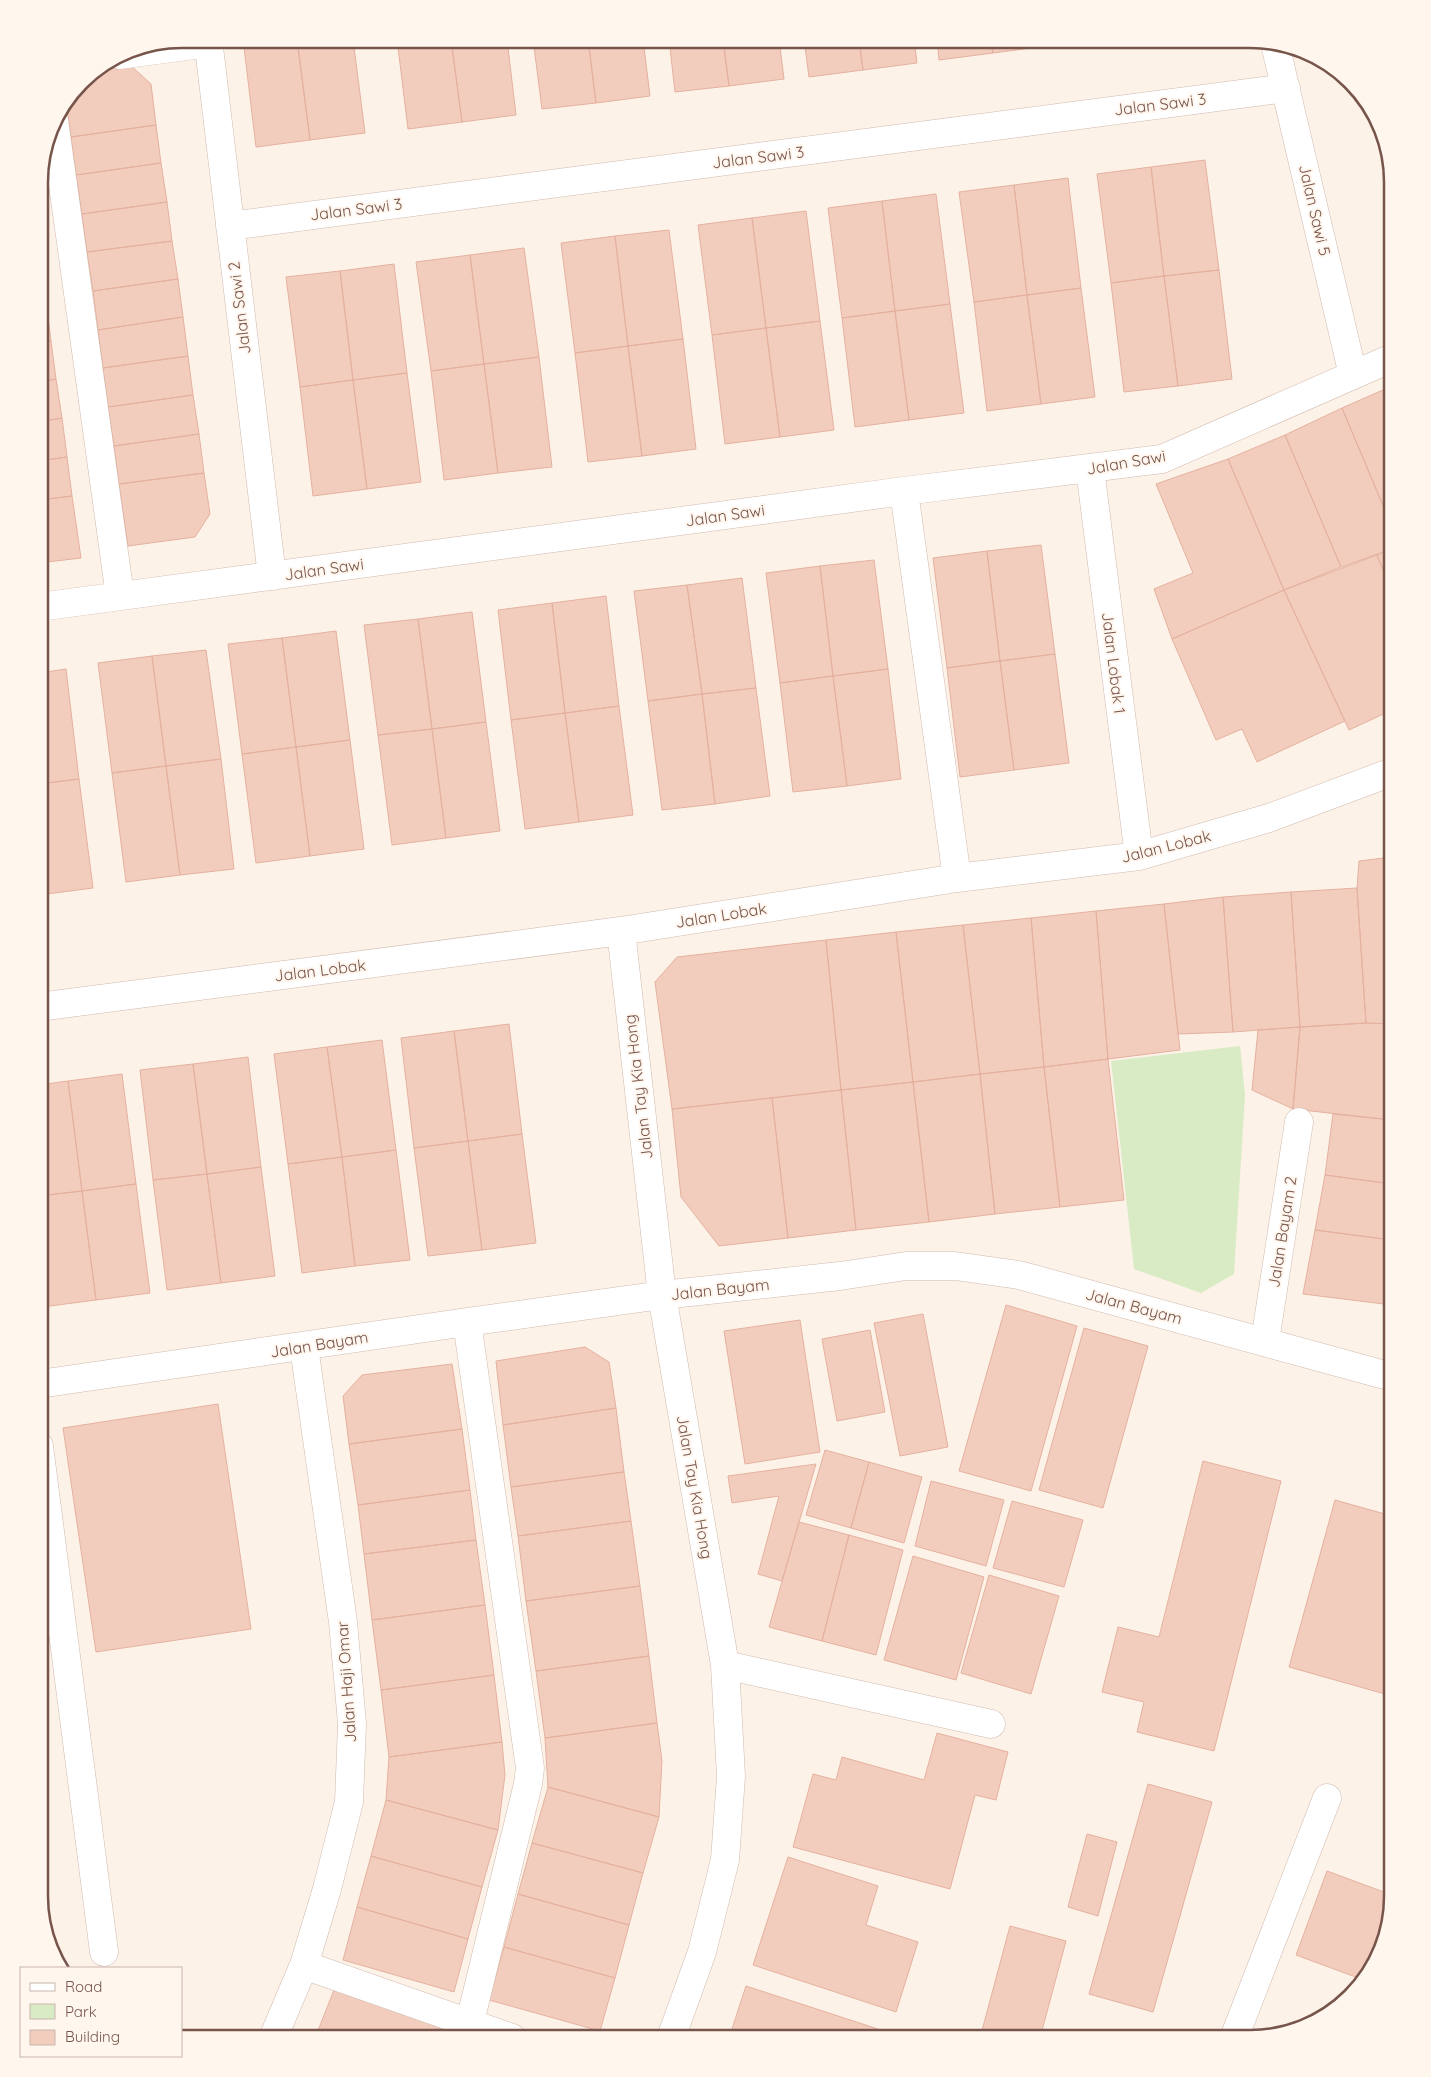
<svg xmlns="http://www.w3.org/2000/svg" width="1431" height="2077" font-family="Quicksand,sans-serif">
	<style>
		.green { fill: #d9ebc5 }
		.building { fill: #f2cdbe; stroke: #e5b19f }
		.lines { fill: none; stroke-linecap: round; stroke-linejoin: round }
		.minor-casing { stroke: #d1baaf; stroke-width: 29 }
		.minor { stroke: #fff; stroke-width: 28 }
		.labels { text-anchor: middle; stroke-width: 4; stroke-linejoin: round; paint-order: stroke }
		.street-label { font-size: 16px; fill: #77554b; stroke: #fff6ee }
		.rim { fill: none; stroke: #77554b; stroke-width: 2.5 }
	</style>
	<rect width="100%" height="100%" fill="#fdf2e7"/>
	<path class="green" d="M1240 1046 1245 1095 1234 1274 1201 1293 1134 1269 1111 1061Z"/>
	<path class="building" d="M243 39H297L310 140 256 147Z
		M297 39H353L365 133 310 140Z
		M397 39H451L462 122 408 129Z
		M451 39H507L516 115 462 122Z
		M533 39H588L596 103 542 109Z
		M588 39H643L650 96 596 103Z
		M669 39H723L729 86 675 92Z
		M723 39H779L784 79 729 86Z
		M804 39H859L863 70 809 77Z
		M859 39H914L917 63 863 70Z
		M937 39H991L993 53 939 60Z
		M991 39H1046L1047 46 993 53Z
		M1073 39H1123L1074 45Z
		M130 65 151 84 156 125 71 137 66 101 81 80 96 70Z
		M156 125 161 163 76 175 71 137Z
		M1205 160 1219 270 1164 276 1151 167Z
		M161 163 167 202 82 214 76 175Z
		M1151 167 1164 276 1111 283 1097 174Z
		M1068 178 1081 288 1027 295 1014 185Z
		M1014 185 1027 295 974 302 959 192Z
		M936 194 950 304 895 311 882 201Z
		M882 201 895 311 842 318 828 208Z
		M167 202 172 241 87 252 82 214Z
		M806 211 820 321 766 328 752 218Z
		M752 218 766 328 712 335 698 225Z
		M669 230 683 339 628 346 615 236Z
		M615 236 628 346 575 353 561 243Z
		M172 241 178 279 93 291 87 252Z
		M524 248 539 357 484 364 470 255Z
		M470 255 484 364 431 371 416 262Z
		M39 264 46 302 39 303Z
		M394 264 407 373 353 380 340 271Z
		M1219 270 1232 379 1178 386 1164 276Z
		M340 271 353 380 300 387 286 277Z
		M1164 276 1178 386 1124 392 1111 283Z
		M178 279 183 317 98 330 93 291Z
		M1081 288 1095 397 1041 404 1027 295Z
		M1027 295 1041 404 987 411 974 302Z
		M46 302 51 341 39 342V303Z
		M950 304 964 413 909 420 895 311Z
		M895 311 909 420 855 427 842 318Z
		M183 317 188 356 103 368 98 330Z
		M820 321 834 430 780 437 766 328Z
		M766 328 780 437 725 444 712 335Z
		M683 339 696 449 642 456 628 346Z
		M51 341 56 379 39 382V342Z
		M628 346 642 456 588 462 575 353Z
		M188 356 193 395 108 407 103 368Z
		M539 357 552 467 498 473 484 364Z
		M484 364 498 473 444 480 431 371Z
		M407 373 421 482 367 489 353 380Z
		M56 379 62 418 39 422V382Z
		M353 380 367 489 313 496 300 387Z
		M1392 386V527L1342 408Z
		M193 395 199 434 114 446 108 407Z
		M1342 408 1392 527V549L1341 567 1285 435Z
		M62 418 67 457 39 461V422Z
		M199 434 204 473 119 484 114 446Z
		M1285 435 1341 567 1284 590 1228 459Z
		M67 457 72 496 39 500V461Z
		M1228 459 1284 590 1172 639 1154 589 1193 573 1156 484Z
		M204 473 210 514 195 537 128 546 119 484Z
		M72 496 81 558 39 563V500Z
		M1041 545 1055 654 1000 661 987 551Z
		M1392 549V592L1377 555Z
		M987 551 1000 661 947 668 933 558Z
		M1377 555 1392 592V710L1349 730 1284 590Z
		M874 560 888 669 833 676 820 566Z
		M820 566 833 676 780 683 766 573Z
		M742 578 756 688 702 694 687 585Z
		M687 585 702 694 648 701 634 591Z
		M1284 590 1345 721 1257 762 1242 729 1216 740 1172 639Z
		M606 596 619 706 565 713 552 603Z
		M552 603 565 713 511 720 498 610Z
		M472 612 486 722 432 729 418 619Z
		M418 619 432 729 378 735 364 625Z
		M336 631 350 740 296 747 282 638Z
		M282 638 296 747 242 754 228 644Z
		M206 650 221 759 166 766 152 656Z
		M1055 654 1069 763 1014 770 1000 661Z
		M152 656 166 766 112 773 98 663Z
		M1000 661 1014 770 960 777 947 668Z
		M66 669 79 779 39 784V673Z
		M888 669 901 779 847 786 833 676Z
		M833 676 847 786 793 792 780 683Z
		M756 688 770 796 715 804 702 694Z
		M702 694 715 804 662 810 648 701Z
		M619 706 633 815 579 822 565 713Z
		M565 713 579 822 525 829 511 720Z
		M486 722 500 831 446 838 432 729Z
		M432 729 446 838 392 845 378 735Z
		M350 740 364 849 310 856 296 747Z
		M296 747 310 856 256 863 242 754Z
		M221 759 234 869 180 875 166 766Z
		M166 766 180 875 126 882 112 773Z
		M79 779 93 888 39 895V784Z
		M1392 857V1024L1366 1023 1357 888 1359 861Z
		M1357 888 1366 1023 1300 1027 1291 892Z
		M1291 892 1300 1027 1233 1032 1223 897Z
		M1223 897 1233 1032 1178 1034 1164 904Z
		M1164 904 1180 1050 1108 1059 1096 911Z
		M1096 911 1108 1059 1044 1067 1031 918Z
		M1031 918 1044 1067 980 1074 963 925Z
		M963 925 980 1074 913 1082 896 932Z
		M896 932 913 1082 841 1090 826 940Z
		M826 940 841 1090 672 1109 655 982 677 957Z
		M1366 1023 1392 1024V1120L1293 1109 1300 1027Z
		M509 1024 522 1134 468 1141 454 1031Z
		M1300 1027 1293 1109 1252 1090 1258 1030Z
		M454 1031 468 1141 414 1148 401 1038Z
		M382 1040 396 1150 342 1157 327 1047Z
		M327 1047 342 1157 288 1164 274 1054Z
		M248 1057 261 1167 207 1174 193 1064Z
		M1108 1059 1124 1200 1060 1207 1044 1067Z
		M193 1064 207 1174 153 1180 140 1070Z
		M1044 1067 1060 1207 995 1214 980 1074Z
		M122 1074 136 1184 82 1191 68 1081Z
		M980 1074 995 1214 929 1222 913 1082Z
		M68 1081 82 1191 39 1196V1085Z
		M913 1082 929 1222 856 1230 841 1090Z
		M841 1090 856 1230 788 1238 772 1098Z
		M772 1098 788 1238 719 1246 681 1197 672 1109Z
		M1333 1114 1392 1120V1184L1325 1175Z
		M522 1134 536 1243 482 1250 468 1141Z
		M468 1141 482 1250 428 1256 414 1148Z
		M396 1150 410 1260 355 1266 342 1157Z
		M342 1157 355 1266 302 1273 288 1164Z
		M261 1167 275 1276 221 1283 207 1174Z
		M207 1174 221 1283 167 1290 153 1180Z
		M1325 1175 1392 1184V1240L1315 1230Z
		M136 1184 150 1293 96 1300 82 1191Z
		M82 1191 96 1300 42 1307 39 1283V1196Z
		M1315 1230 1392 1240V1305L1303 1294Z
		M1006 1305 1077 1326 1031 1491 959 1471Z
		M923 1314 948 1447 900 1456 874 1323Z
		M800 1320 820 1452 745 1464 724 1331Z
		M1084 1328 1148 1346 1103 1508 1039 1490Z
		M870 1330 885 1412 837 1421 822 1339Z
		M585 1347 609 1362 616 1408 503 1425 496 1361Z
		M452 1364 462 1429 349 1444 343 1396 362 1375Z
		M218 1404 251 1629 96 1652 63 1428Z
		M616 1408 624 1472 511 1487 503 1425Z
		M462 1429 470 1490 358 1505 349 1444Z
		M825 1450 869 1462 851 1528 806 1515Z
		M1203 1461 1281 1481 1214 1751 1137 1732 1144 1702 1102 1692 1118 1627 1159 1637Z
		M869 1462 922 1477 904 1543 851 1528Z
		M816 1464 782 1581 758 1574 779 1496 732 1503 728 1476Z
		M624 1472 631 1521 518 1536 511 1487Z
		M931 1481 1004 1500 986 1566 915 1546Z
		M470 1490 476 1540 364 1554 358 1505Z
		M1335 1500 1392 1516V1696L1289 1667Z
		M1012 1501 1083 1520 1064 1587 993 1568Z
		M631 1521 640 1586 526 1601 518 1536Z
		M799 1522 849 1535 822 1641 769 1627Z
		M849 1535 903 1550 876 1655 822 1641Z
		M476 1540 485 1605 372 1620 364 1554Z
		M913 1556 984 1577 956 1680 884 1660Z
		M989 1575 1059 1596 1031 1694 961 1673Z
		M640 1586 649 1656 536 1671 526 1601Z
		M485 1605 494 1675 381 1690 372 1620Z
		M649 1656 657 1723 545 1738 536 1671Z
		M494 1675 502 1742 389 1757 381 1690Z
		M657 1723 662 1761 659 1817 548 1787 545 1738Z
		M937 1733 1008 1752 996 1800 975 1795 950 1889 793 1847 813 1774 836 1780 842 1757 924 1780Z
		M502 1742 505 1775 498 1830 386 1800 389 1757Z
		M1148 1784 1212 1802 1153 2012 1089 1994Z
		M548 1787 659 1817 643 1873 532 1843Z
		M386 1800 498 1830 482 1887 371 1856Z
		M1087 1834 1117 1842 1098 1916 1068 1907Z
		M532 1843 643 1873 629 1925 518 1894Z
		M371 1856 482 1887 468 1939 357 1907Z
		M788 1857 878 1886 866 1925 918 1942 896 2012 753 1965Z
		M1327 1871 1392 1895 1373 1967 1361 1979 1296 1955Z
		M39 1877 42 1901H40L39 1896Z
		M518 1894 629 1925 615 1978 504 1947Z
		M357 1907 468 1939 454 1992 343 1960Z
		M1010 1926 1066 1941 1040 2038H980Z
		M504 1947 615 1978 600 2031 489 2000Z
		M336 1985 449 2030 446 2038H315Z
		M746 1986 881 2030 878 2038H729Z"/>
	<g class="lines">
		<g class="minor-casing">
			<path id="minor" d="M208 39 272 576
				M1275 44 1353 375
				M119 55 209 43
				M54 120 120 596
				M230 226 1286 88
				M1090 469 1139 856
				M904 491 957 878
				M39 607 904 491 1162 459 1392 358
				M621 931 662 1295 725 1665 731 1776 725 1860 702 1952 671 2038
				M39 1007 621 931 957 878 1139 856 1269 818 1392 772
				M1265 1341 1299 1122
				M39 1384 467 1322 662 1295 840 1276 906 1266H955L1019 1275 1392 1377
				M39 1446 104 1952
				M725 1665 991 1724
				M304 1965 512 2038
				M273 2038 304 1965 327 1889 349 1802 352 1723 343 1622 304 1347
				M466 2038 528 1784 530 1768 467 1322
				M1234 2038 1327 1798"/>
		</g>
		<use href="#minor" class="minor"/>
	</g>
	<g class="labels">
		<g class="street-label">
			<text transform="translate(1160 104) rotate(-7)" y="6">Jalan Sawi 3</text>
			<text transform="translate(758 157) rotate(-7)" y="6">Jalan Sawi 3</text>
			<text transform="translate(356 209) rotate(-7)" y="6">Jalan Sawi 3</text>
			<text transform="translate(1315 210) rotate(77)" y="6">Jalan Sawi 5</text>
			<text transform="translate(239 308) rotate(-97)" y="6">Jalan Sawi 2</text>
			<text transform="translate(1126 462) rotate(-10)" y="6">Jalan Sawi</text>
			<text transform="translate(725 515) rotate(-8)" y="6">Jalan Sawi</text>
			<text transform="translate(324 569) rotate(-8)" y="6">Jalan Sawi</text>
			<text transform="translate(1114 663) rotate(83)" y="6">Jalan Lobak 1</text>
			<text transform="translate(1166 846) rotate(-14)" y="6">Jalan Lobak</text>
			<text transform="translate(721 915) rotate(-9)" y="6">Jalan Lobak</text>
			<text transform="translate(320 970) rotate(-7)" y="6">Jalan Lobak</text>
			<text transform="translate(638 1087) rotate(-97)" y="6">Jalan Tay Kia Hong</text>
			<text transform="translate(1282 1232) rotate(-81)" y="6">Jalan Bayam 2</text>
			<text transform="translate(720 1289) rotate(-6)" y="6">Jalan Bayam</text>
			<text transform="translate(1134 1306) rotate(15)" y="6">Jalan Bayam</text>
			<text transform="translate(319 1344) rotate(-9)" y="6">Jalan Bayam</text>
			<text transform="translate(695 1487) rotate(80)" y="6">Jalan Tay Kia Hong</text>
			<text transform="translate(346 1682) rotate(-94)" y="6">Jalan Haji Omar</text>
		</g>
	</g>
	<path d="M0 0H1431V2077H0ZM182 48H1250A134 134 0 0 1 1384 182V1896A134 134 0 0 1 1250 2030H182A134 134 0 0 1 48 1896V182A134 134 0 0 1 182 48Z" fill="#fff6ee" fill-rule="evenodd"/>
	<path class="rim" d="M182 48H1250A134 134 0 0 1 1384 182V1896A134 134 0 0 1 1250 2030H182A134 134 0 0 1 48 1896V182A134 134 0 0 1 182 48Z"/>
	<rect x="20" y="1967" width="162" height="90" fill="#fff6ee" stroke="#c9b6ad"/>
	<rect x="30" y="1983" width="25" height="8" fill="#ffffff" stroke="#c9b6ad"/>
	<text x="65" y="1992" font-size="15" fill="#77554b">Road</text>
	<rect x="30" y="2004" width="25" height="15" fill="#d9ebc5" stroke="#c9b6ad"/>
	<text x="65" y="2017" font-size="15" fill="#77554b">Park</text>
	<rect x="30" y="2030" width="25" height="15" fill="#f2cdbe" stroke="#c9b6ad"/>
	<text x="65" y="2042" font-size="15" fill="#77554b">Building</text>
</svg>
